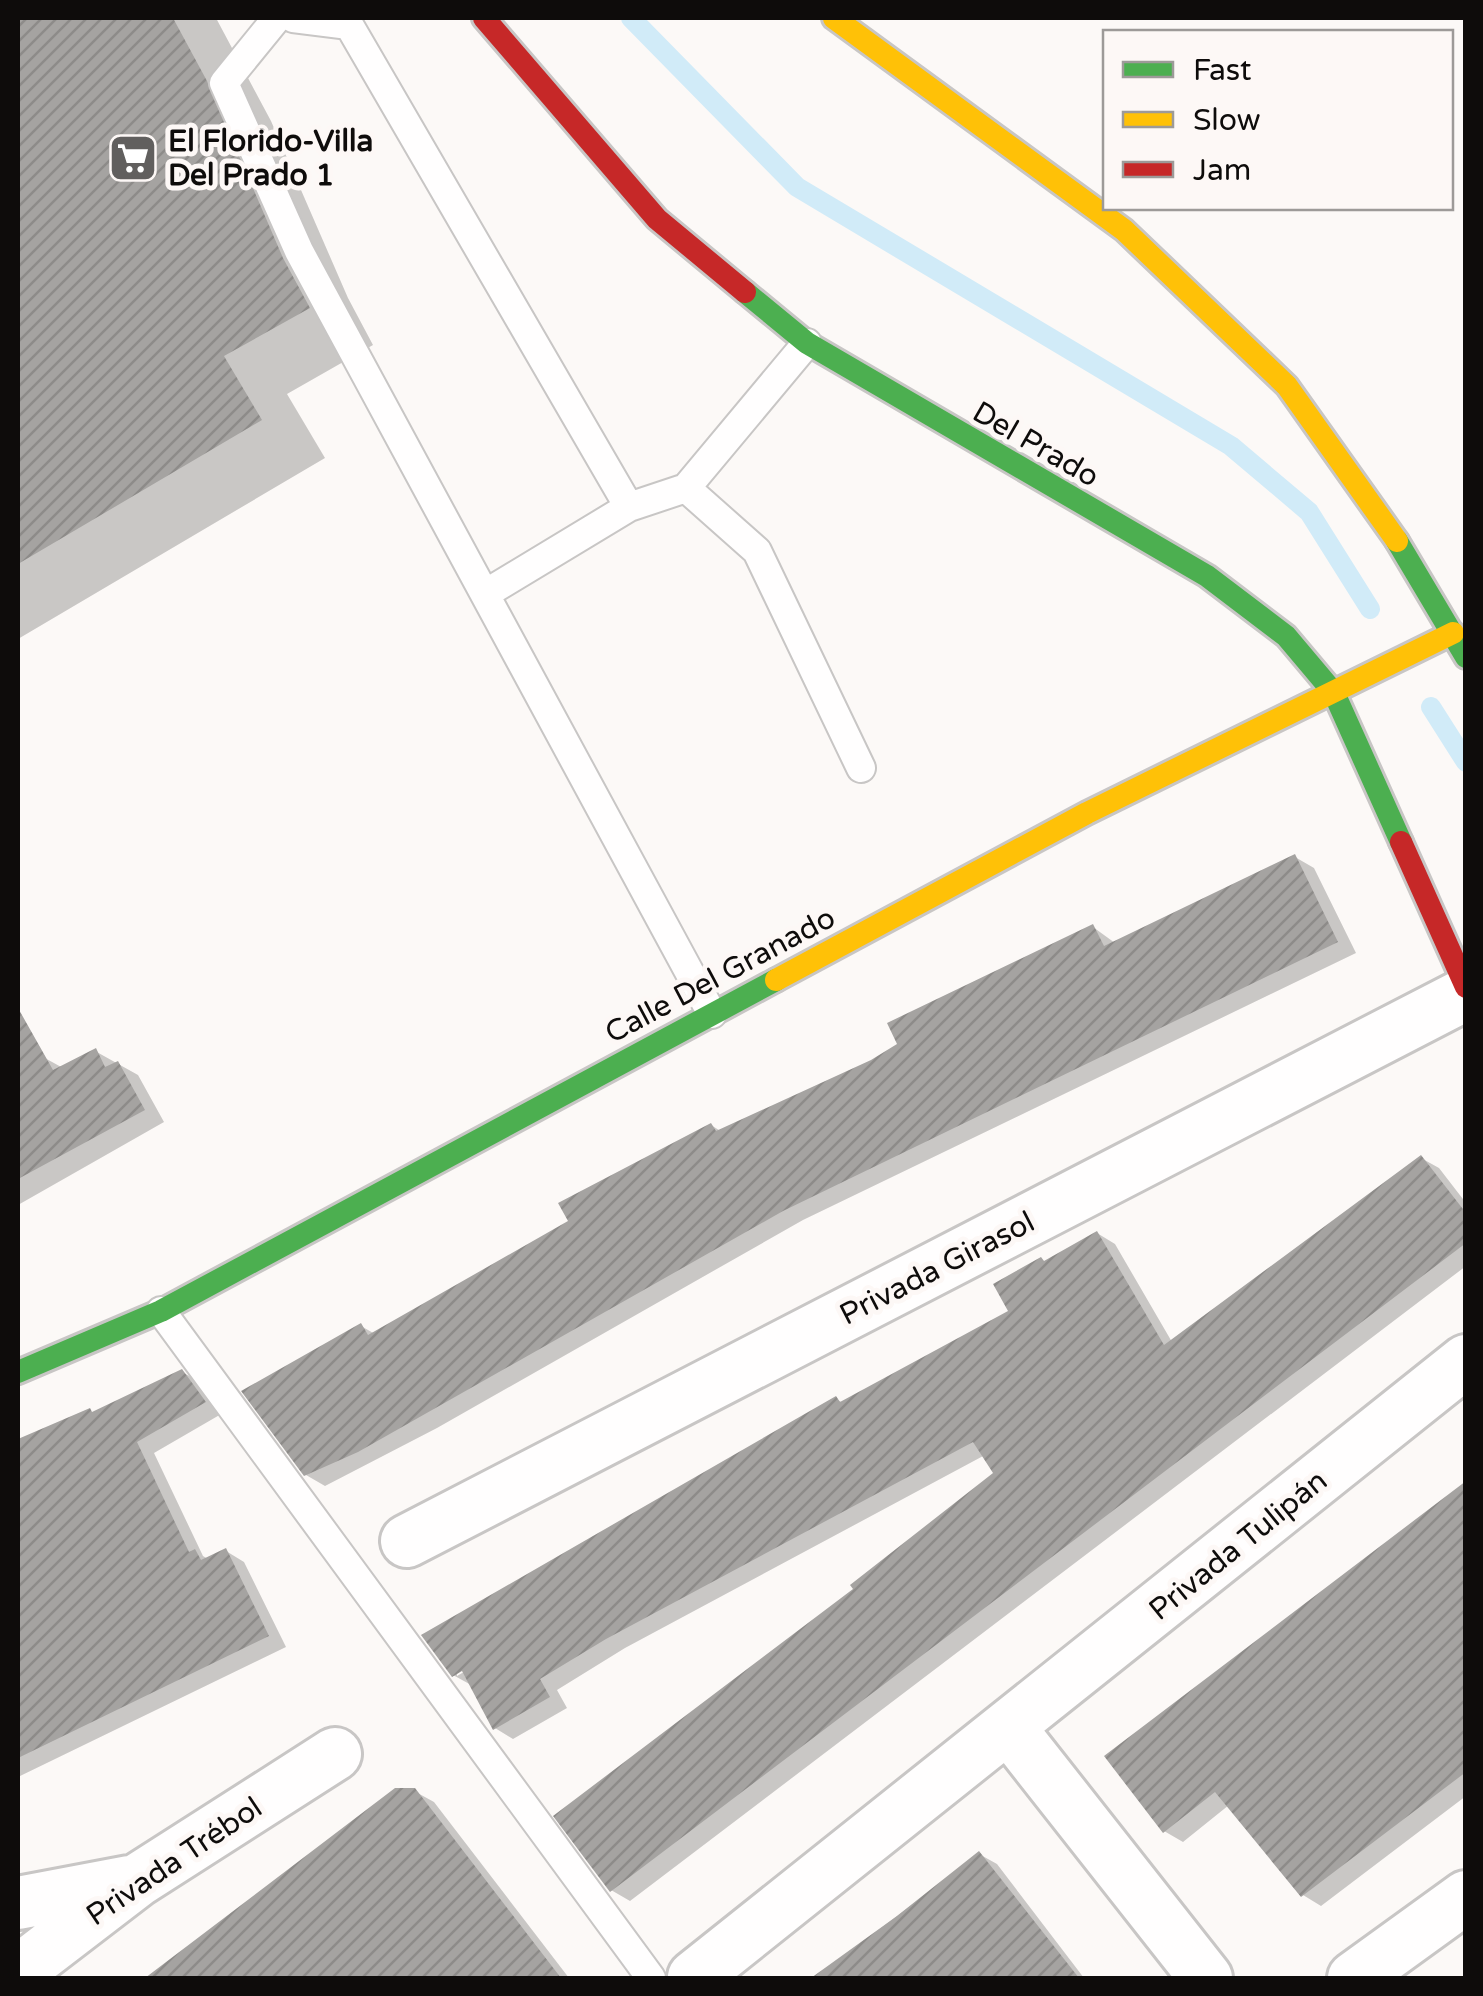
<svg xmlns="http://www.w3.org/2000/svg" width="1483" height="1996" font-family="'Varela Round',sans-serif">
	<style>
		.shadow { fill: #0003; fill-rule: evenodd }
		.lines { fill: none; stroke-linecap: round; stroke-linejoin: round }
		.stream { stroke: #d1ebf8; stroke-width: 20 }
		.building { fill: url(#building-hatch) }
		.lane-casing { stroke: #c8c6c5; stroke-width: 32 }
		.street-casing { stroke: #c8c6c5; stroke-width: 58 }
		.fast-casing { stroke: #c8c6c5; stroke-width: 28 }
		.slow-casing { stroke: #c8c6c5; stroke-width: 28 }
		.jam-casing { stroke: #c8c6c5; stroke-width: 28 }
		.lane { stroke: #fffefe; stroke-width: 28 }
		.street { stroke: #fffefe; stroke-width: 52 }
		.fast { stroke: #4caf50; stroke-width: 22 }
		.slow { stroke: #ffc107; stroke-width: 22 }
		.jam { stroke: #c62828; stroke-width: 22 }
		.labels { text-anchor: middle; stroke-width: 10; stroke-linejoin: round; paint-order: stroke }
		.poi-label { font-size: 30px; font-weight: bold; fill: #0e0c0b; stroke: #fdf8f6; text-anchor: start }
		.street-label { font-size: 30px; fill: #0e0c0b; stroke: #fdf8f6 }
	</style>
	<defs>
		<pattern id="building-hatch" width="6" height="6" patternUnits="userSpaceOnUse" patternTransform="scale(2.5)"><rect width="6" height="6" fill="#a5a3a1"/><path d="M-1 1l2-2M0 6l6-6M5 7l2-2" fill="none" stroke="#8d8b89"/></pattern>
	</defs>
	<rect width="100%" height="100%" fill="#fcf9f7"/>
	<path class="shadow" d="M18 18H216L271 121 348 298 373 345 287 394 325 458 18 639Z
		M1295 857 1314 868 1356 953 803 1220 437 1428 325 1486 306 1475 361 1326 375 1334 572 1222 711 1125 722 1132 872 1062 1093 927 1115 943Z
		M95 1051 138 1075 164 1122 18 1205V1072L43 1057 63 1068Z
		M1421 1158 1439 1168 1466 1203V1266L630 1901 611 1890 557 1816 856 1590 854 1586 997 1474 985 1455 625 1648 557 1690 567 1708 513 1739 495 1728 473 1686 453 1675 424 1636 836 1399 843 1403 1011 1312 996 1285 1041 1260 1046 1262 1097 1233 1115 1244 1172 1342ZM471 1662 474 1666 457 1676V1671Z
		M182 1372 200 1382 223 1413 154 1453 203 1556 208 1559 226 1551 244 1562 286 1647 18 1777V1500L56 1481Z
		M1466 1483V1796L1321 1906 1303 1895 1229 1805 1183 1842 1164 1831Z
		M396 1791H414L434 1802 569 1978H149Z
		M979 1854 997 1864 1084 1978H815Z"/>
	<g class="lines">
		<path class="stream" d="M631 18 797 187 1231 446 1309 512 1370 609
			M1431 707 1466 762"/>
	</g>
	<path class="building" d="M18 18H173L207 81 283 258 310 308 224 356 262 420 18 564Z
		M1295 854 1338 942 783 1211 358 1452 304 1476 241 1391 361 1323 368 1335 568 1221 558 1203 711 1123 716 1131 871 1060 897 1044 887 1023 1093 924 1104 946Z
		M18 1008 53 1070 96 1048 105 1067 118 1061 145 1110 18 1179Z
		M1421 1155 1466 1213V1243L610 1892 553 1816 853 1589 850 1585 993 1473 973 1442 606 1639 540 1679 550 1697 493 1730 462 1671 452 1677 421 1635 836 1396 840 1402 1008 1311 993 1284 1041 1257 1044 1261 1097 1231 1164 1345Z
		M182 1369 206 1402 137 1442 189 1552 195 1549 201 1560 226 1548 269 1636 18 1758V1439L90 1408 92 1412Z
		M1466 1481V1772L1301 1897 1215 1792 1163 1833 1104 1756Z
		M395 1788H415L561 1978H145Z
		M979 1851 1079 1978H811L897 1916Z"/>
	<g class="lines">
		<g class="lane-casing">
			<path id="lane" d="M277 18 224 83 299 251 712 1014
				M293 18 349 25 629 507
				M686 488 807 343
				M485 594 629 507 686 488 757 551 861 768
				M161 1311 651 1978"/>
		</g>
		<g class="street-casing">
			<path id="street" d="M407 1541 1466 994
				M1010 1729 1206 1978
				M18 1903 129 1882
				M18 1972 138 1880 335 1754
				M694 1977 1466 1361
				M1354 1978 1466 1897"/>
		</g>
		<g class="fast-casing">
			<path id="fast" d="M745 292 807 343 1207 576 1286 636 1334 693 1401 842
				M1397 541 1466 657
				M18 1372 161 1311 776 980"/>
		</g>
		<g class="slow-casing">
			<path id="slow" d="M834 18 1124 230 1287 386 1397 541
				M776 980 1087 813 1453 633"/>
		</g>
		<g class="jam-casing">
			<path id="jam" d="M484 18 657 219 745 292
				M1401 842 1466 987"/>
		</g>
		<use href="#lane" class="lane"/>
		<use href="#street" class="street"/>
		<use href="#fast" class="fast"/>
		<use href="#slow" class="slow"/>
		<use href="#jam" class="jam"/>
	</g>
	<defs>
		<g id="supermarket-square" transform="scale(2.5)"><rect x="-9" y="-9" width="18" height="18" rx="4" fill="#615f5e" stroke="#fdf8f6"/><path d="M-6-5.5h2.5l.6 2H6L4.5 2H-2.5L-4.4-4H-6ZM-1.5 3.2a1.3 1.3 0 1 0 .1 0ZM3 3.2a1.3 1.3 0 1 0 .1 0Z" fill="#fff"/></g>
	</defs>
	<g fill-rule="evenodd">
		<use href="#supermarket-square" x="133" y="158"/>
	</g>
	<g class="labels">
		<g class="poi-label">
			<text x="168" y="151">El Florido-Villa<tspan x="168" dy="34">Del Prado 1</tspan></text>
		</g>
		<g class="street-label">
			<text transform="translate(1036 444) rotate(30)" y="10">Del Prado</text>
			<text transform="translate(720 975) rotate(-28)" y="10">Calle Del Granado</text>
			<text transform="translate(937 1268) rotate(-27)" y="10">Privada Girasol</text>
			<text transform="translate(1238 1545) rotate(-39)" y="10">Privada Tulipán</text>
			<text transform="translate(174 1861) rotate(-34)" y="10">Privada Trébol</text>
		</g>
	</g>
	<rect width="1483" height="1996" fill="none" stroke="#0e0c0b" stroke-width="40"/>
	<rect x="1103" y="30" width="350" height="180" fill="#fdf8f6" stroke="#9d9a98" stroke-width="2.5"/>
	<rect x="1123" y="62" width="50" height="15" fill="#4caf50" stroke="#9d9a98" stroke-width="2.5"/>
	<text x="1193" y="80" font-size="30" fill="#0e0c0b">Fast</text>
	<rect x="1123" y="112" width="50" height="15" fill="#ffc107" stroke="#9d9a98" stroke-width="2.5"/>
	<text x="1193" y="130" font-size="30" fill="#0e0c0b">Slow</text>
	<rect x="1123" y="162" width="50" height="15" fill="#c62828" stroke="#9d9a98" stroke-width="2.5"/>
	<text x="1193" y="180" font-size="30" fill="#0e0c0b">Jam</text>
</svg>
